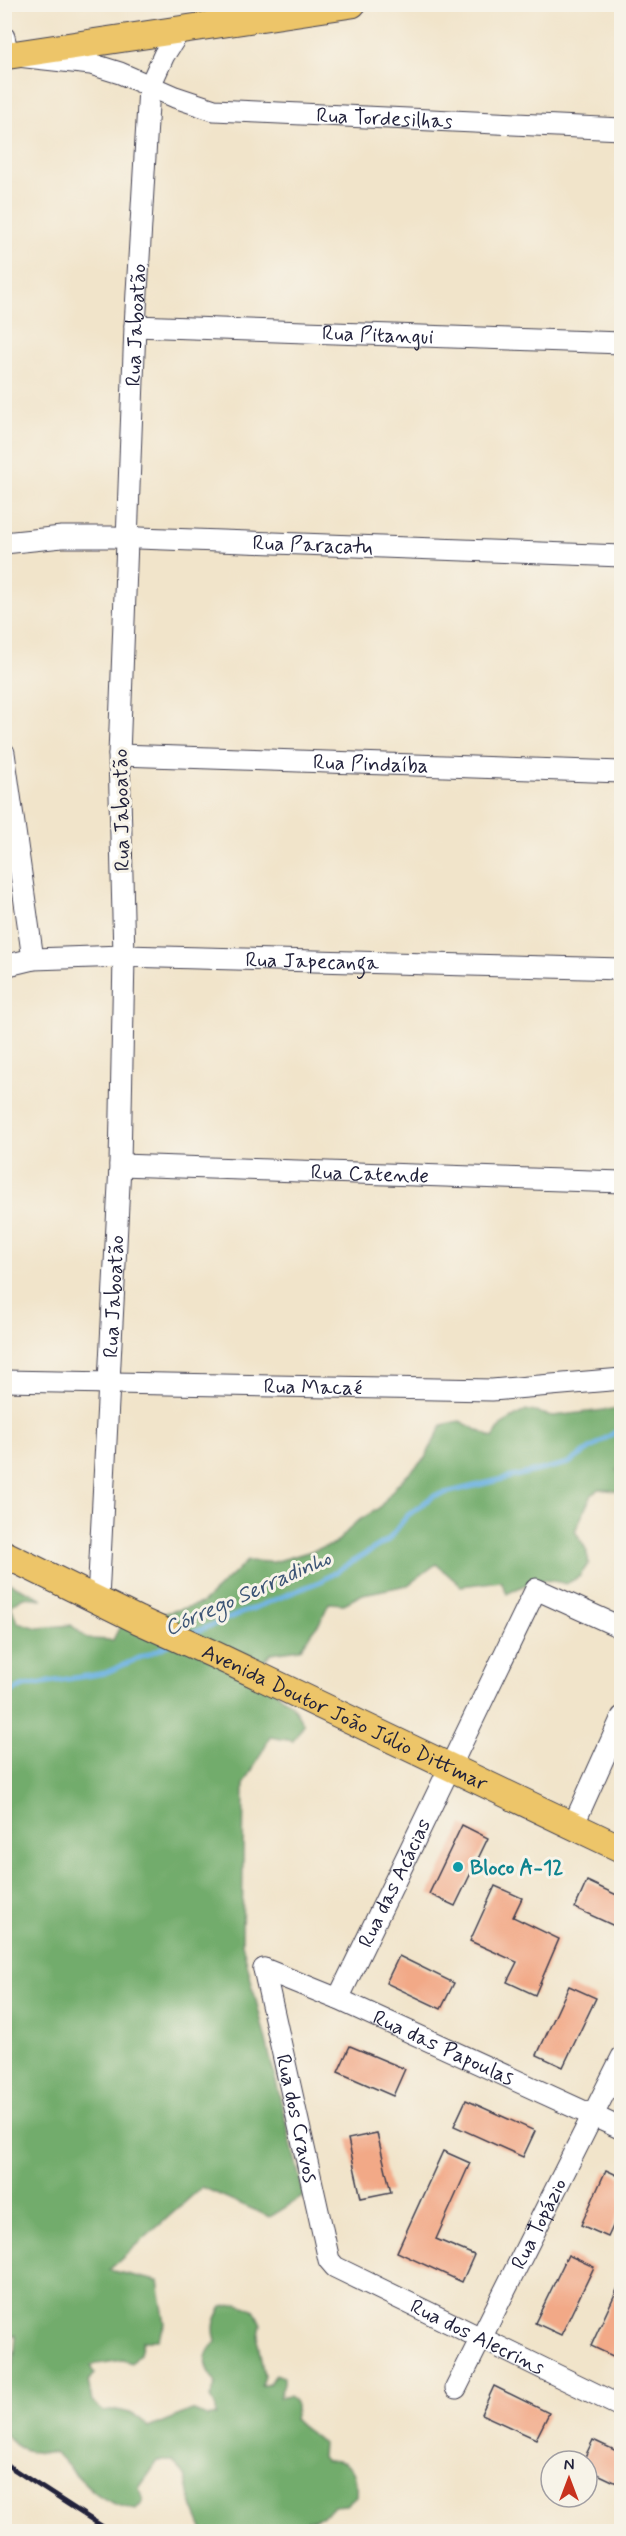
<svg xmlns="http://www.w3.org/2000/svg" width="626" height="2536" font-family="Mynerve,sans-serif">
	<style>
		.forest { fill: #72ac6c; stroke: #4a6754; stroke-width: 1.5 }
		.lines { fill: none; stroke-linecap: round; stroke-linejoin: round }
		.stream { stroke: #6ab1e1; stroke-width: 5 }
		.building { fill: #f2a987 }
		.minor-casing { stroke: #413f50; stroke-width: 23 }
		.major-casing { stroke: #413f50; stroke-width: 29 }
		.minor { stroke: #fff; stroke-width: 21 }
		.major { stroke: #edc569; stroke-width: 27 }
		.rail { stroke: #22223b; stroke-width: 4.5 }
		.culture-dot { fill: #0f9aa8; stroke: #f7f3e8; stroke-width: 2 }
		.labels { text-anchor: middle; stroke-width: 6; stroke-linejoin: round; paint-order: stroke }
		.street-label { font-size: 21px; fill: #22223b; stroke: #f7f3e8 }
		.culture-label { font-size: 21px; font-weight: bold; fill: #0d838f; stroke: #f7f3e8; text-anchor: start }
		.water-label { font-size: 22px; font-style: italic; fill: #3b5475; stroke: #f7f3e8 }
	</style>
	<rect width="100%" height="100%" fill="#f7f3e8"/>
	<filter id="ink" filterUnits="userSpaceOnUse"><feTurbulence type="fractalNoise" baseFrequency=".0167" numOctaves="2"/><feDisplacementMap in="SourceGraphic" scale="12" xChannelSelector="R" yChannelSelector="G"/><feConvolveMatrix kernelMatrix="1 2 1 2 8 2 1 2 1" color-interpolation-filters="sRGB"/></filter>
	<filter id="wash" filterUnits="userSpaceOnUse"><feTurbulence type="fractalNoise" baseFrequency=".008" numOctaves="4" result="noise"/><feDisplacementMap in="SourceGraphic" scale="24" xChannelSelector="R" yChannelSelector="G"/><feGaussianBlur stdDeviation="1.35" result="paint"/><feColorMatrix in="noise" values="0 0 0 0 0 0 0 0 0 0 0 0 0 0 0 0 0 1.4 0 .05"/><feComposite in="paint" operator="in"/></filter>
	<g filter="url(#wash)">
		<rect width="100%" height="100%" fill="#f1e4ca"/>
		<path class="forest" d="M621 1408V1467L617 1470 621 1480V1494L616 1491 598 1489 591 1496 575 1531 586 1549 589 1563 579 1577 566 1584C539 1576 531 1581 507 1594L501 1581 461 1586 436 1564 408 1585 363 1594 344 1604 329 1603 320 1622 300 1649 271 1653 253 1674 291 1704 304 1724 293 1741 270 1737 244 1785 242 1943 304 2196 270 2217 202 2187 109 2270 158 2281 165 2324 158 2340H143L140 2354 132 2363 122 2360 91 2365 95 2374 88 2381 92 2401 104 2411C120 2408 139 2413 148 2428L192 2410 207 2417 216 2415V2407L210 2398 216 2382C203 2368 201 2355 216 2342 212 2327 214 2320 222 2307L238 2304 254 2309 261 2324 258 2342 264 2376 261 2386 269 2384 275 2374 284 2377V2383L279 2398 289 2396C298 2403 297 2408 294 2419 302 2431 313 2432 322 2443L321 2457 325 2461C351 2457 358 2473 356 2496L346 2505 334 2506C326 2516 319 2519 307 2520L311 2531H203L193 2508 185 2476 173 2461H158L139 2488 143 2501 136 2509C98 2505 81 2479 56 2453 38 2454 15 2451 5 2434V2386L14 2363 16 2334 5 2340V1581L43 1599 23 1597 11 1606 17 1622 38 1628 71 1625 88 1639 113 1640 122 1622 149 1613 162 1614 202 1603 247 1561 274 1562 335 1544 356 1522 379 1508 396 1486 425 1458 442 1425 460 1421 493 1438 502 1424 526 1410 553 1416Z"/>
		<g class="lines">
			<path class="stream" d="M190 1634 321 1581 388 1540 407 1516 433 1496 569 1463 615 1432
				M4 1695 24 1686 105 1673 171 1644"/>
		</g>
		<g id="blocks">
			<path class="building" d="M462 1825 488 1838 455 1906 429 1894Z
				M587 1881 621 1897V1929L575 1908Z
				M495 1886 522 1898 513 1917 559 1939 535 1995 507 1982 517 1962 470 1941Z
				M399 1956 454 1983 441 2009 386 1983Z
				M569 1986 596 1998 563 2067 537 2055Z
				M350 2046 405 2069 393 2096 338 2072Z
				M466 2100 535 2131 523 2157 454 2126Z
				M377 2133 391 2192 361 2198 348 2139Z
				M443 2151 470 2163 436 2239 474 2255 462 2282 397 2252Z
				M606 2170 621 2177V2209L608 2237 581 2225Z
				M568 2255 594 2267 561 2335 535 2323Z
				M621 2281V2348L617 2358 591 2346Z
				M494 2386 549 2413 536 2439 481 2414Z
				M593 2440 621 2453V2485L587 2469V2461H583Z"/>
		</g>
	</g>
	<g filter="url(#ink)">
		<use href="#blocks" fill-opacity="0" stroke="#413f50" stroke-width="1.5"/>
		<g class="lines">
			<g class="minor-casing">
				<g id="minor">
					<path id="s1" d="M4 37 8 55 91 64 120 73 175 97 214 110 622 129"/>
					<path id="s2" d="M135 326 622 343"/>
					<path id="s3" d="M4 543 62 537H112L622 556"/>
					<path d="M4 753 33 959"/>
					<path id="s4" d="M119 755 622 772"/>
					<path id="s5" d="M4 966 33 959 124 956 622 969"/>
					<path id="s6" d="M120 1165 622 1182"/>
					<path id="s7" d="M4 1381 492 1390 622 1379"/>
					<path id="s8" d="M98 1599 120 1165 124 956 119 755 135 326 149 88 164 55 180 30"/>
					<path d="M573 1826 622 1717"/>
					<path id="s9" d="M264 1969 329 2260 335 2267 622 2407"/>
					<path id="s10" d="M264 1969 338 1999 622 2129"/>
					<path id="s11" d="M338 1999 536 1589 622 1628"/>
					<path id="s12" d="M456 2388 622 2057"/>
				</g>
			</g>
			<g class="major-casing">
				<g id="major">
					<path d="M4 56 352 4"/>
					<path id="s13" d="M4 1554 138 1620 215 1655 622 1849"/>
				</g>
			</g>
			<use href="#minor" class="minor"/>
			<use href="#major" class="major"/>
			<path class="rail" d="M4 2463 111 2532"/>
		</g>
	</g>
	<circle class="culture-dot" cx="458" cy="1867" r="6"/>
	<g class="labels">
		<g class="street-label">
			<text dy="7" stroke="none"><textPath href="#s1" startOffset="404">Rua Tordesilhas</textPath></text>
			<text dy="7" stroke="none"><textPath href="#s8" startOffset="1275">Rua Jaboatão</textPath></text>
			<text dy="7" stroke="none"><textPath href="#s2" startOffset="243">Rua Pitangui</textPath></text>
			<text dy="7" stroke="none"><textPath href="#s3" startOffset="309">Rua Paracatu</textPath></text>
			<text dy="7" stroke="none"><textPath href="#s4" startOffset="252">Rua Pindaíba</textPath></text>
			<text transform="translate(121 810) rotate(-91)" y="7">Rua Jaboatão</text>
			<text dy="7" stroke="none"><textPath href="#s5" startOffset="309">Rua Japecanga</textPath></text>
			<text dy="7" stroke="none"><textPath href="#s6" startOffset="250">Rua Catende</textPath></text>
			<text dy="7" stroke="none"><textPath href="#s8" startOffset="303">Rua Jaboatão</textPath></text>
			<text dy="7" stroke="none"><textPath href="#s7" startOffset="309">Rua Macaé</textPath></text>
			<text dy="7" stroke="none"><textPath href="#s13" startOffset="378">Avenida Doutor João Júlio Dittmar</textPath></text>
			<text dy="7" stroke="none"><textPath href="#s11" startOffset="129">Rua das Acácias</textPath></text>
			<text dy="7" stroke="none"><textPath href="#s10" startOffset="196">Rua das Papoulas</textPath></text>
			<text dy="7" stroke="none"><textPath href="#s9" startOffset="153">Rua dos Cravos</textPath></text>
			<text dy="7" stroke="none"><textPath href="#s12" startOffset="184">Rua Topázio</textPath></text>
			<text dy="7" stroke="none"><textPath href="#s9" startOffset="466">Rua dos Alecrins</textPath></text>
		</g>
		<g class="culture-label">
			<text x="470" y="1874">Bloco A-12</text>
		</g>
		<g class="water-label">
			<text transform="translate(247 1592) rotate(-24)" y="8">Córrego Serradinho</text>
		</g>
	</g>
	<rect width="626" height="2536" fill="none" stroke="#f7f3e8" stroke-width="24"/>
	<g transform="translate(569 2479)"><circle r="28" fill="#f7f3e8" stroke="#a29fa3" stroke-width="1.5"/>
	<path d="M0-4.5L10 22L0 15L-10 22Z" fill="#c8321e"/>
	<text y="-9" font-size="16" font-weight="bold" text-anchor="middle" fill="#22223b">N</text>
	</g>
</svg>
